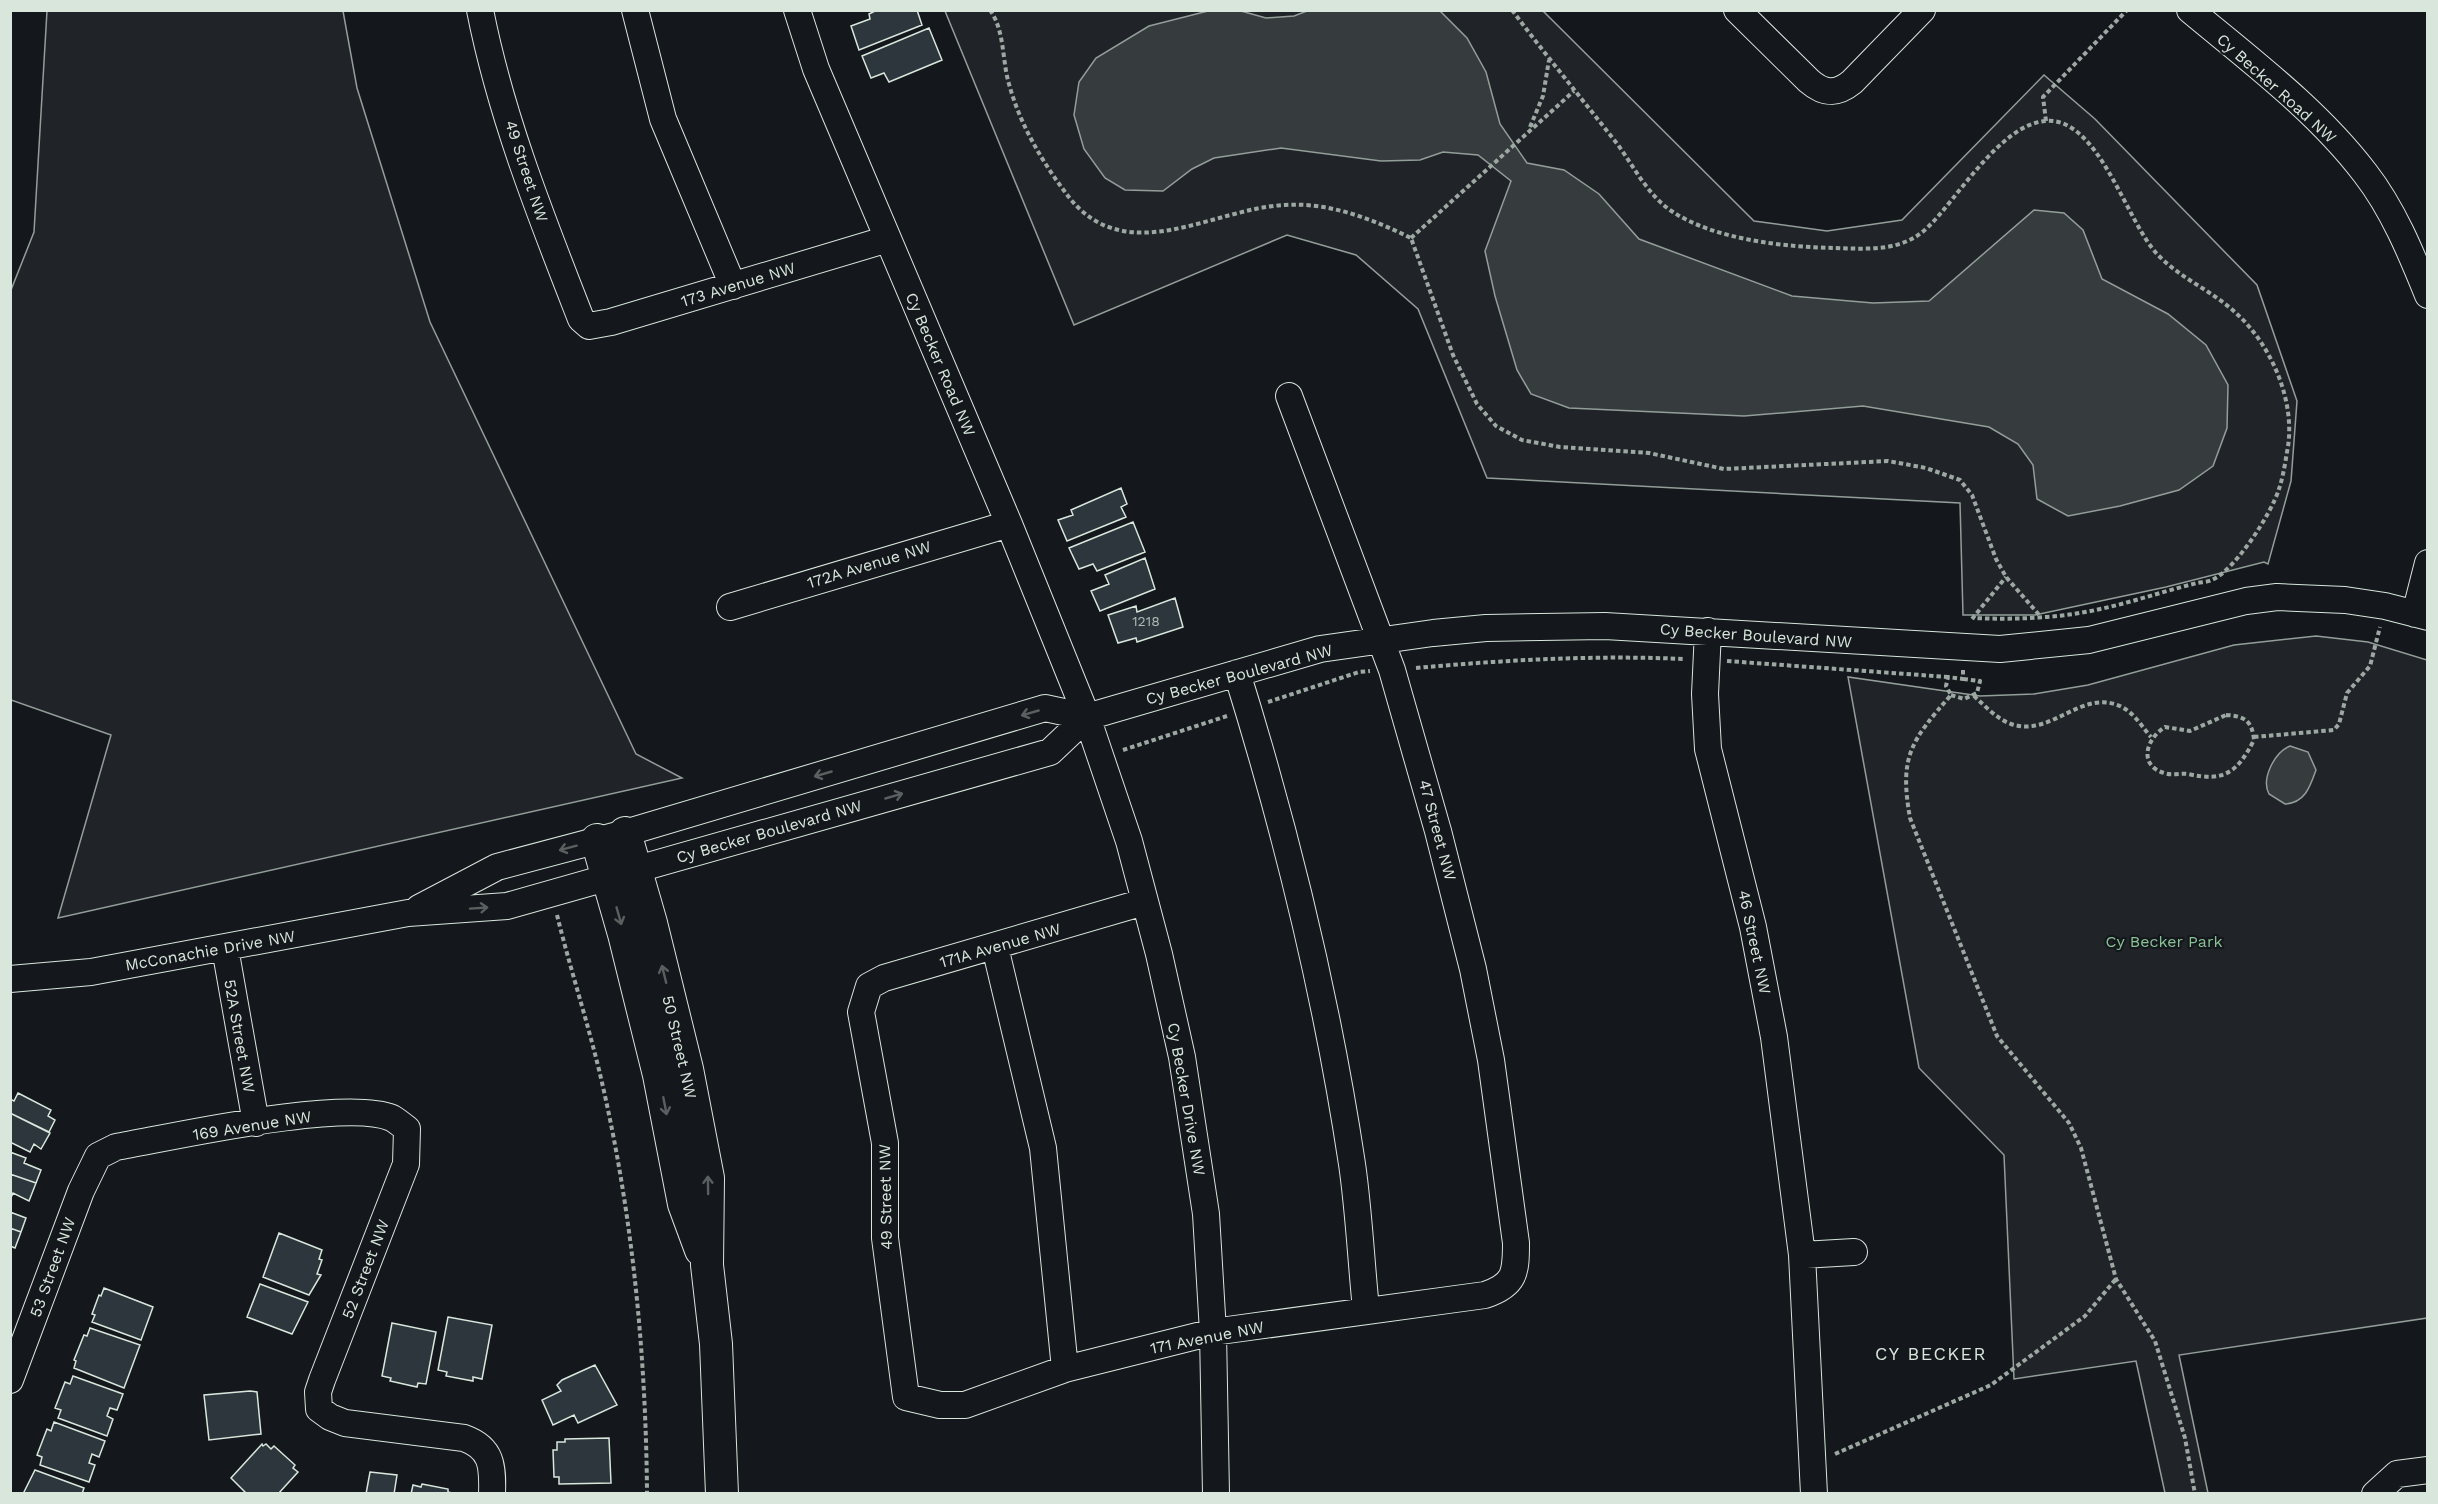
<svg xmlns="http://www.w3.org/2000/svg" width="2438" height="1504" font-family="'Work Sans',sans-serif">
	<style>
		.green { fill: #202428; stroke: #939e99; stroke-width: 1.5 }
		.water { fill: #363b3e; stroke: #939e99; stroke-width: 1.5 }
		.building { fill: #2c363c; stroke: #d8e6dc; stroke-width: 1.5 }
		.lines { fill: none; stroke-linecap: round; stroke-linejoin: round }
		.minor-casing { stroke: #d8e6dc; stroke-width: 28 }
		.major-casing { stroke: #d8e6dc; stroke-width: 34 }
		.path { stroke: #9da8a2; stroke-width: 4; stroke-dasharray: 4.5 3; stroke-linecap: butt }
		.minor { stroke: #14181c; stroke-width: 26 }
		.major { stroke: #14181c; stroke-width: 32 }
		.oneway { stroke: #59605f }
		.labels { text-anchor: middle; stroke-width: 4.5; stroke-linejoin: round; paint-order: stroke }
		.number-label { font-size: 14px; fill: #adbab4 }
		.street-label { font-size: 16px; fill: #d8e6dc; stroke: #14181c }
		.park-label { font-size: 16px; fill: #8ac095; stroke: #14181c }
		.neighbourhood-label { font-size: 18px; letter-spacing: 1.5px; fill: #d8e6dc; stroke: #14181c }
	</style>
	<rect width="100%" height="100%" fill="#14181c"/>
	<path class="green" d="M47 11H343L357 88 430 322 636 754 682 778 58 918 111 735 11 700V290L34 232Z
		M945 11H1543L1754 221 1827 231 1902 220 2044 75 2095 119 2257 285 2297 401 2291 481 2268 564 2264 562 2166 587 2035 615H1963L1960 503 1487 478 1418 309 1356 255 1287 235 1074 325Z
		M2316 636 2368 642 2427 660V1318L2179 1355 2208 1493H2165L2136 1361 2014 1379 2004 1155 1919 1068 1848 677 1980 696 2034 694 2088 685 2234 645Z"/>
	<path class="water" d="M1307 11H1440L1467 38 1486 72 1500 124 1527 163 1564 170 1599 194 1639 239 1792 296 1873 303 1929 301 2034 210 2064 213 2083 230 2102 279 2168 314 2206 345 2228 385 2227 428 2213 466 2179 490 2120 506 2068 516 2037 499 2033 465 2018 444 1989 427 1863 406 1744 416 1569 408 1531 394 1517 370 1495 296 1485 251 1511 181 1478 155 1443 152 1420 160 1381 161 1281 148 1214 158 1192 169 1163 191 1125 190 1105 178 1084 149 1074 115 1079 82 1096 58 1149 26 1208 11H1241L1266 18 1294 16Z
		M2290 746 2308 752 2316 770C2310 787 2305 803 2285 804L2269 794C2261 779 2274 753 2290 746Z"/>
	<path class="building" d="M877 10H917L922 25 859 50 851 26 870 19 869 14Z
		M929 28 942 60 889 82 884 73 871 78 862 56Z
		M1121 488 1127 504 1121 507 1126 517 1067 541 1058 520 1073 515 1071 510Z
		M1133 522 1145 552 1097 571 1093 564 1079 569 1069 548Z
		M1145 558 1155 589 1100 611 1091 591 1109 584 1105 575Z
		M1175 598 1183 627 1137 642 1136 638 1118 643 1108 615 1136 606 1137 612Z
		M18 1093 51 1110 48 1116 55 1120 49 1132 10 1113V1099L14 1101Z
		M10 1113 50 1133 41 1149 34 1144 30 1152 10 1142Z
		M10 1152 26 1158 24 1163 41 1170 36 1183 10 1174Z
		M10 1174 36 1183 29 1201 13 1193 10 1200Z
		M10 1212 26 1218 21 1232 10 1228Z
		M10 1228 21 1232 15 1248 10 1246Z
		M279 1233 322 1250 319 1259 322 1260 317 1274 321 1275 309 1295 263 1277Z
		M260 1284 308 1302 292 1334 247 1317Z
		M104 1288 153 1307 141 1340 92 1322 95 1315 92 1314 99 1295 101 1296Z
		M448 1317 492 1325 482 1379 473 1377V1381L446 1376 447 1372 438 1370Z
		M392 1323 436 1332 426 1384 418 1383 417 1387 390 1381 391 1378 382 1376Z
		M90 1328 140 1345 124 1388 74 1368 76 1361 74 1360 84 1335 87 1336Z
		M595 1365 617 1405 578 1423 574 1415 553 1425 542 1400 561 1391 557 1385 562 1380Z
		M73 1376 123 1394 117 1410 110 1408 107 1416 113 1419 107 1436 58 1418 61 1410 55 1408 65 1382 70 1384Z
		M250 1391 257 1392 261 1434 209 1440 204 1395Z
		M54 1422 105 1441 99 1457 92 1454 89 1463 95 1465 89 1482 40 1465 42 1457 37 1455 47 1429 51 1431Z
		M609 1438 611 1483 559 1484V1477H554L553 1450H557V1442H565V1439Z
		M262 1444 263 1446 266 1444 271 1449 274 1446 295 1465 293 1468 298 1472 278 1494H247L231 1478Z
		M35 1470 84 1488 82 1494H23Z
		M370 1472 397 1475 394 1494H366Z
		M422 1484 448 1489V1492L456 1494H411L413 1485 421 1487Z"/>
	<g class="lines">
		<g class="minor-casing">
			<path id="minor" d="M480 10C501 117 542 219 581 319L589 326 611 322 888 239
				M635 10 663 119 733 286
				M797 10 816 69 1009 524 1087 717 1129 841 1159 954 1182 1057 1206 1214 1213 1332 1216 1494
				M1737 10 1809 81C1824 94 1836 95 1852 82L1922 10
				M2190 10C2250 60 2317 110 2365 173 2393 209 2411 253 2428 295
				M730 607 1009 524
				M2415 614 2428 563
				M1708 631 1705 694 1708 749 1753 927 1774 1037 1802 1255 1814 1494
				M1237 673C1287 834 1327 998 1352 1164 1359 1212 1361 1261 1366 1309
				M1144 902 884 978 869 986 861 1012 885 1143V1238L906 1397 940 1405H965L1065 1369 1213 1332 1485 1295C1515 1285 1516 1273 1516 1243L1491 1060 1473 969 1438 831 1392 670 1289 396
				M419 908 497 867 625 833 1045 708 1087 717
				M995 947 1043 1148 1065 1369
				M225 948 256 1123
				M10 979 91 972 408 913 507 906 1050 752 1087 717 1320 649 1433 633 1486 628 1605 626 2000 649 2089 640 2246 601 2277 597 2345 600 2385 606 2428 617
				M1802 1255 1854 1252
				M10 1380 81 1191 98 1156 116 1147C173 1137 345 1098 392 1118 397 1121 402 1125 407 1129L406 1164 322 1380 318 1392 319 1409 330 1417 345 1423 464 1438C492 1448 493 1466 492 1494
				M2375 1494 2397 1474 2428 1470"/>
		</g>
		<g class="major-casing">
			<path id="major" d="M625 833 651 923 687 1069 708 1178 707 1265 716 1344 722 1494
				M597 840 624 934 659 1075 684 1204 701 1250"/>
		</g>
		<path class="path" d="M990 10C1005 31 1002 61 1009 84 1020 125 1043 163 1068 196 1126 271 1213 208 1285 205 1329 202 1372 219 1411 238L1453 355 1477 404 1496 426 1522 440 1560 447 1649 453 1724 469 1888 461 1926 468 1960 480 1972 495 1996 559 2006 577 2041 617
			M1512 10C1544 53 1578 94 1611 136 1632 161 1645 194 1673 212 1716 240 1785 247 1835 248 1868 249 1903 252 1928 227 1958 198 2000 125 2045 121 2099 116 2126 222 2158 255 2181 279 2213 291 2237 314 2272 346 2297 404 2287 452 2285 464 2283 477 2279 489 2271 514 2236 569 2212 580 2208 582 2202 582 2197 583 2168 590 2139 600 2109 607 2065 618 2018 620 1973 618
			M2046 121 2043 97 2127 10
			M1530 127 1543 96 1549 60
			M1411 238 1574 91
			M1972 619 2006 577
			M1727 661 1948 677
			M1416 668C1505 660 1594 655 1684 659
			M1963 670V679L1948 677 1946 686 1951 695C1911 741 1899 756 1910 818L1997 1036 2069 1123 2081 1148 2116 1279 2155 1341 2185 1438 2195 1494
			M1951 695 1964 699 1977 693 1980 681 1963 679
			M1974 696C1985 706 1997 719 2011 724 2052 738 2082 687 2122 707 2135 714 2142 727 2151 737
			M1268 702 1359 672 1370 671
			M2226 715C2245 716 2252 721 2254 740 2237 773 2224 782 2188 774 2180 773 2172 776 2164 773 2138 765 2146 739 2165 727L2190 731Z
			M2254 737 2334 730 2339 724 2347 693 2370 666 2380 627
			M1123 750 1227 716
			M557 915C571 972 590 1029 603 1087 633 1219 646 1358 647 1494
			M1835 1454 1991 1385 2085 1316 2115 1280"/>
		<use href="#minor" class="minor"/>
		<use href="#major" class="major"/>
	</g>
	<defs><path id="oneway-shaft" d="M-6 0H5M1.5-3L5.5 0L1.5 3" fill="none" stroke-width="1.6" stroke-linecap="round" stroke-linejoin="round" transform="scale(1.5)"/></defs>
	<g class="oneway">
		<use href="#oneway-shaft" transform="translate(1030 713) rotate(164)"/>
		<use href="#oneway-shaft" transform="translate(823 774) rotate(164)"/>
		<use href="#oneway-shaft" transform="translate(894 796) rotate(-16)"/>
		<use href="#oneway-shaft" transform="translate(568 848) rotate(165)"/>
		<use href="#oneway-shaft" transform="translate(479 908) rotate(-4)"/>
		<use href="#oneway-shaft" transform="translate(619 916) rotate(74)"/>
		<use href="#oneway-shaft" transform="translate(664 974) rotate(-104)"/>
		<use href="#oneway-shaft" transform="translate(665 1106) rotate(79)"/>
		<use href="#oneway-shaft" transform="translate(708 1185) rotate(-91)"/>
	</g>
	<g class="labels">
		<g class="number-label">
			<text x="1146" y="626">1218</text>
		</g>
		<g class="street-label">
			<text transform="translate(2277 88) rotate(42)" y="6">Cy Becker Road NW</text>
			<text transform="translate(527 171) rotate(72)" y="6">49 Street NW</text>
			<text transform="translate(738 284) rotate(-17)" y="6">173 Avenue NW</text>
			<text transform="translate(941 364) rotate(67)" y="6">Cy Becker Road NW</text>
			<text transform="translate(869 564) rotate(-17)" y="6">172A Avenue NW</text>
			<text transform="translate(1756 635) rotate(4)" y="6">Cy Becker Boulevard NW</text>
			<text transform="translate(1239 674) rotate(-15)" y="6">Cy Becker Boulevard NW</text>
			<text transform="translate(1438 830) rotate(75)" y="6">47 Street NW</text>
			<text transform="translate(769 831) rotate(-16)" y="6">Cy Becker Boulevard NW</text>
			<text transform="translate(1755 942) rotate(78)" y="6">46 Street NW</text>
			<text transform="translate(1000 945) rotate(-16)" y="6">171A Avenue NW</text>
			<text transform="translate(210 950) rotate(-10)" y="6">McConachie Drive NW</text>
			<text transform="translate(240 1036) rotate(80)" y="6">52A Street NW</text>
			<text transform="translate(680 1047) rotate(77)" y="6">50 Street NW</text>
			<text transform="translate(1187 1099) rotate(80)" y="6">Cy Becker Drive NW</text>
			<text transform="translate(252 1125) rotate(-9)" y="6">169 Avenue NW</text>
			<text transform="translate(885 1197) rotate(-91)" y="6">49 Street NW</text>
			<text transform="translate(52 1267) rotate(-70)" y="6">53 Street NW</text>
			<text transform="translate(365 1269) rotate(-69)" y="6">52 Street NW</text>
			<text transform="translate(1207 1337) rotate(-11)" y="6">171 Avenue NW</text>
		</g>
		<g class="park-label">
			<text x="2164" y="947">Cy Becker Park</text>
		</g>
		<g class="neighbourhood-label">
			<text x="1931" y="1360">CY BECKER</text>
		</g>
	</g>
	<rect width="2438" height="1504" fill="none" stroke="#d8e6dc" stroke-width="24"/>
</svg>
